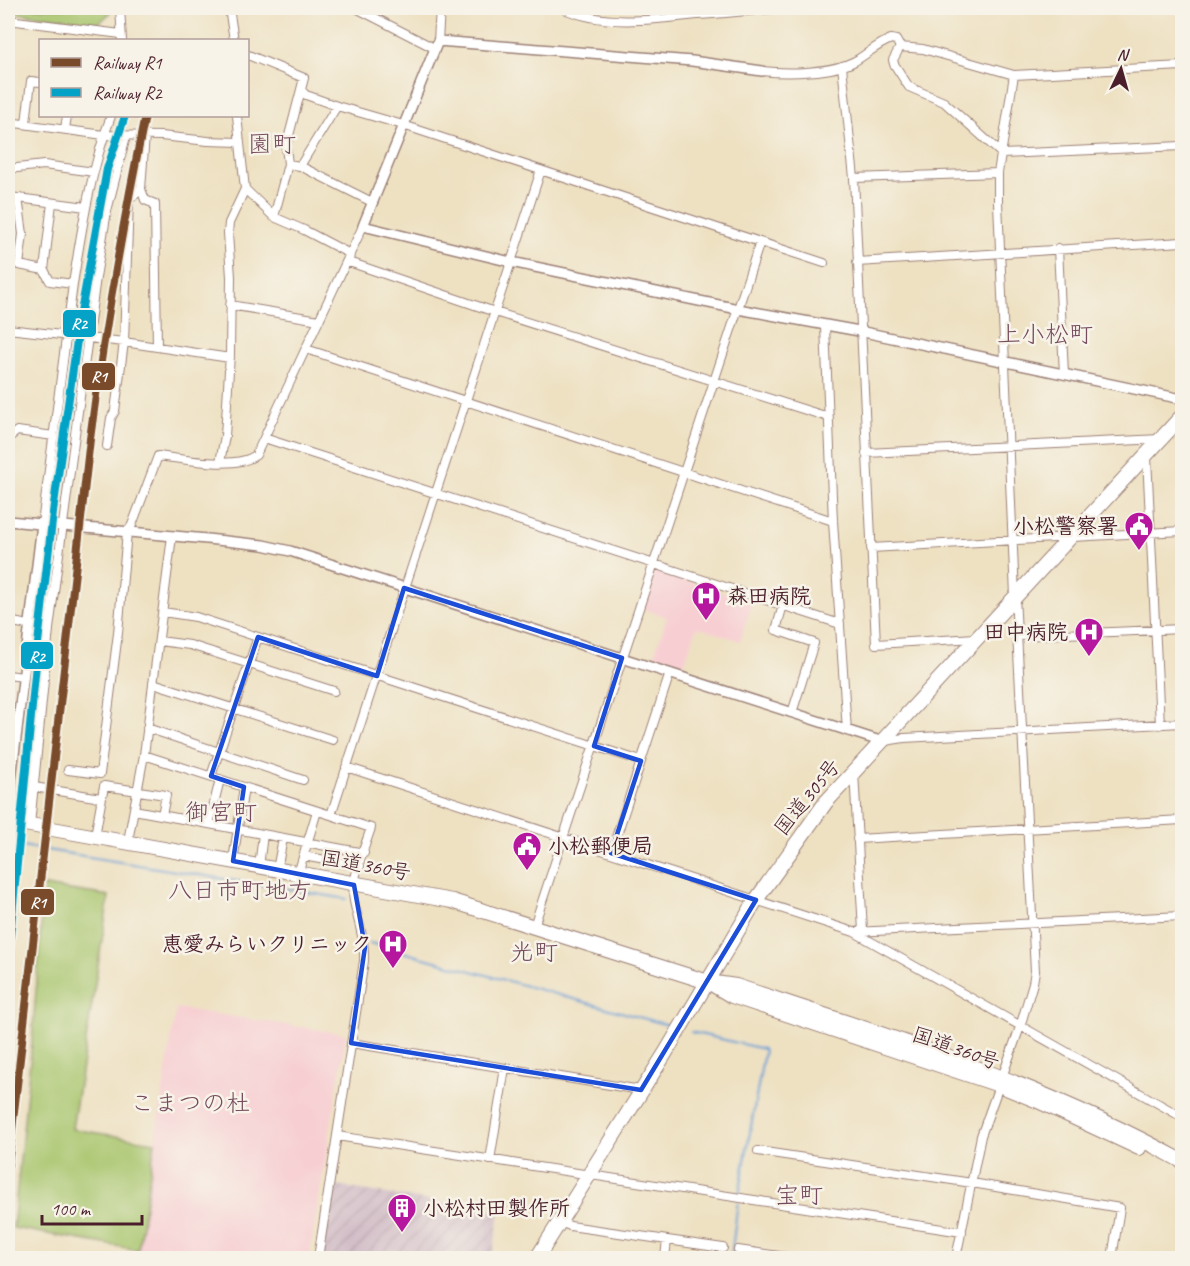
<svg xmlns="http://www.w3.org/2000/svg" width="1190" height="1266" font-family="Caveat,'Klee One',sans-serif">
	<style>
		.built { fill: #f7cfd3 }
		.industrial { fill: url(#industrial-furrows) }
		.green { fill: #a7c56c; stroke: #78724c; stroke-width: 1.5 }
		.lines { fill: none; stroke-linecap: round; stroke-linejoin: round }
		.stream { stroke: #679dd4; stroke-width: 2 }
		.minor-casing { stroke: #9c8076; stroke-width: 10 }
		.tertiary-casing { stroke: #9c8076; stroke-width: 12 }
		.trunk-casing { stroke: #9c8076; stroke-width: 16 }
		.minor { stroke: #fff; stroke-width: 8 }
		.tertiary { stroke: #fff; stroke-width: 9 }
		.trunk { stroke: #fff; stroke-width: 14 }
		.rail-1-casing { stroke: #f7f3e8; stroke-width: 12 }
		.rail-2-casing { stroke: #f7f3e8; stroke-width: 12 }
		.rail-1 { stroke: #7a4b2a; stroke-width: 8 }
		.rail-2 { stroke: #04a2c6; stroke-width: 8 }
		.marked { fill: none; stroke: #1d4ed8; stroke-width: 4.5; stroke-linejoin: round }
		.labels { text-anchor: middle; stroke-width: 5; stroke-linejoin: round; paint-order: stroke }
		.poi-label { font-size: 21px; font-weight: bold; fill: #4a1f2b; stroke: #f7f3e8; text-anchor: end }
		.street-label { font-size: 21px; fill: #4a1f2b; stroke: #f7f3e8 }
		.quarter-label { font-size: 24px; fill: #754b5e; stroke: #f7f3e8 }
		.line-badge { stroke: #f7f3e8; stroke-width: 2 }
		.badge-label { font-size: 16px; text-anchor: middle; font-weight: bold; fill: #fff }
	</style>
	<defs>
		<pattern id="industrial-furrows" width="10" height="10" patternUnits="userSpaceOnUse" patternTransform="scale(1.5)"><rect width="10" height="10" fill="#d2bdc7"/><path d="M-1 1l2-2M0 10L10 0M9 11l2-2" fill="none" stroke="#b6a2ab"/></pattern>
	</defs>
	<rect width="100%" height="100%" fill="#f7f3e8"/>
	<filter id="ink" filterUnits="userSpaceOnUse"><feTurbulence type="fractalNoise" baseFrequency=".0167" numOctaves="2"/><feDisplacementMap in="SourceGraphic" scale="12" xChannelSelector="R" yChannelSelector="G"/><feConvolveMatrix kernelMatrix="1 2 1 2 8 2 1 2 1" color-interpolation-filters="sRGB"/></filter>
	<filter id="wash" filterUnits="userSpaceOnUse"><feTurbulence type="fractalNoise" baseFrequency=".008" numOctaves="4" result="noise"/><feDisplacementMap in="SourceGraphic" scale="24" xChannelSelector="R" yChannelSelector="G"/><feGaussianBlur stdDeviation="1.35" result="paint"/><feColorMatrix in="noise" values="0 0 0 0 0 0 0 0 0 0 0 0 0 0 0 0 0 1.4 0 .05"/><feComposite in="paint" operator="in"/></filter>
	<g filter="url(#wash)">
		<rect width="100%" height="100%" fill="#eee1c2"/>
		<path class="built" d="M654 570 752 602 740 641 697 627 682 671 652 661 667 617 641 608Z
			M176 1008 346 1034 309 1258H195L138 1250Z"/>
		<path class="industrial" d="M331 1185 500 1212 492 1258H319Z"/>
		<path class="green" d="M8 8H110V13L99 23 8 12Z
			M44 886 109 896 72 1129 155 1142 138 1250 13 1228 32 1042Z"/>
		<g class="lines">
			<path class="stream" d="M22 846 347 899
				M370 943 668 1025
				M691 1032 763 1049 764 1052 739 1195
				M731 1258 738 1201"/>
		</g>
	</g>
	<g filter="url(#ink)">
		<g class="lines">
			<g class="minor-casing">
				<path id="minor" d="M120 8 122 40
					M229 8 234 40
					M356 8 434 48
					M562 8C604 27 653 20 698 15 727 13 756 10 785 8
					M8 20 121 34
					M438 41 440 8
					M900 47 893 60 894 64 909 87 944 102 1002 154 1182 146
					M900 47 923 49 1014 75 1182 66
					M248 55 304 78 286 147 288 164 274 217
					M842 66 854 178 876 644 976 638
					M762 71C787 74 833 73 855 61 867 54 878 44 891 39L896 40 900 47
					M301 90 306 95 337 106
					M8 122 104 135 161 136 208 141 239 142
					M26 123 31 81 40 82
					M65 129 67 116
					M288 164 300 166 372 202
					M300 166 337 106 403 125 824 263
					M8 169 44 165 94 172
					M854 178 998 173
					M141 189 145 200 155 204 157 347
					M245 189 274 217 304 230 350 254 349 262 495 312 828 417
					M8 197 18 198 23 234 19 265 44 270 50 281 73 284C82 227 91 169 111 116
					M18 198 86 207
					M1058 248 1064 374
					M857 262 1182 242
					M44 270 52 203
					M230 305 319 320
					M825 326 833 521 847 731
					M8 329 124 342 230 358
					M306 349 833 521
					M8 436H11L17 431 54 436
					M264 438 840 624
					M107 446 111 418 115 411 124 342 129 200 141 189 145 135
					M866 453 1161 439
					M1147 457 1160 725
					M220 462 225 436 230 354 231 277 228 233 229 223 245 189 237 116
					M42 524 73 284
					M871 548 1182 531
					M783 605 776 630 814 643 792 713
					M163 612 196 617 641 761
					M8 621 49 629
					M1018 636 1182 629
					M159 641 190 645 334 691
					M8 675 23 677
					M153 683 333 740
					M147 728 303 780
					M885 741 904 738 1182 723
					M144 755 371 828C365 846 350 882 354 901 358 922 365 939 364 961L318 1258
					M346 767 854 932 1182 1117
					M68 770 100 774 118 633 127 532 132 525 158 456C183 459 236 470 256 455L363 226
					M854 772 863 931
					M211 776 258 637
					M34 787 101 798
					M134 810 364 853
					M331 815 541 170
					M209 824 220 779
					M30 825 49 629 96 277 107 211 126 136
					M95 836 104 786 166 795 162 815
					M857 839 1182 820
					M128 841 144 755 172 536
					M611 853 670 673
					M303 856 360 866
					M233 861 244 787
					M259 867 263 834
					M277 870 283 838
					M298 874 317 811
					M534 926 760 242
					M854 932 1182 916
					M351 1043 641 1090
					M337 1136 962 1232
					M758 1151 972 1183 1120 1208 1112 1258
					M490 1160 505 1068
					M560 1222 570 1226 723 1248
					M738 1250 793 1258
					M665 1258 667 1240
					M956 1258 981 1136 1020 1027 1033 983 1035 971 1015 596 998 202V173L1014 75"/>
			</g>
			<g class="tertiary-casing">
				<path id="tertiary" d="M762 71 692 61 438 41 363 226 511 262 738 309 859 331 1182 399
					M8 521 207 539 263 545 290 551 880 741
					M8 804 42 524"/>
			</g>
			<g class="trunk-casing">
				<path id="trunk" d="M8 821 452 901 708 982 736 986C891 1037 1039 1082 1182 1161
					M715 986 732 996 999 1085 1038 1101 1139 1148
					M537 1258 666 1052 756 900 826 802 1182 416"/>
			</g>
			<use href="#minor" class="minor"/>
			<use href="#tertiary" class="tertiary"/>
			<use href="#trunk" class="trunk"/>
			<g class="rail-1-casing">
				<path id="rail-1" d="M8 1165 90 439C104 331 123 223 145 116"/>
			</g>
			<g class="rail-2-casing">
				<path id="rail-2" d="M8 957 38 643 54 504 81 312 107 169 125 116"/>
			</g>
			<use href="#rail-1" class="rail-1"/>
			<use href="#rail-2" class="rail-2"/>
		</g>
	</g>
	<path class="marked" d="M404 588 622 658 594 746 641 761 611 853 756 900 641 1090 351 1043 365 947 354 885 233 861 244 787 211 776 258 637 377 676Z"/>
	<defs>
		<g id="civic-pin" transform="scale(1.5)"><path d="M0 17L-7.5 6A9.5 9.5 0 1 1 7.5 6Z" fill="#b5179e" stroke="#f7f3e8"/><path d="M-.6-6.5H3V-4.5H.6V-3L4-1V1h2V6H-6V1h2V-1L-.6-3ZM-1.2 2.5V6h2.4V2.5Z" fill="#fff"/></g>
		<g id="hospital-pin" transform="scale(1.5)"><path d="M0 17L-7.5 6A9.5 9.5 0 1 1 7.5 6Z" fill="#b5179e" stroke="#f7f3e8"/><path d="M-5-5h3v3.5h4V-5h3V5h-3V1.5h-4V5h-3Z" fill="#fff"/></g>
		<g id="building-pin" transform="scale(1.5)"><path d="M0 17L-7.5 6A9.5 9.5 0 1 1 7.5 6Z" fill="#b5179e" stroke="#f7f3e8"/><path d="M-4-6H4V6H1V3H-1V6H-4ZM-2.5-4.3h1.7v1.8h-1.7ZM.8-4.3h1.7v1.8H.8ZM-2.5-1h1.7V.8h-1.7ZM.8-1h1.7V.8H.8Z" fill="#fff"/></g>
	</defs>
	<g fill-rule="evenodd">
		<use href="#civic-pin" x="1139" y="526"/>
		<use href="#hospital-pin" x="706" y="596"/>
		<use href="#hospital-pin" x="1089" y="632"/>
		<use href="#civic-pin" x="527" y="846"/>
		<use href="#hospital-pin" x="393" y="944"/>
		<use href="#building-pin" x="402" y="1208"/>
	</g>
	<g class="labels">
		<g class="poi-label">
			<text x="1118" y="533">小松警察署</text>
			<text x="727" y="603" text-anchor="start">森田病院</text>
			<text x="1068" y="639">田中病院</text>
			<text x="548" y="853" text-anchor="start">小松郵便局</text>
			<text x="372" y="951">恵愛みらいクリニック</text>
			<text x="423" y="1215" text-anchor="start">小松村田製作所</text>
		</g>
		<g class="street-label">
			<text transform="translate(807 797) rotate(-51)" y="7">国道305号</text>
			<text transform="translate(366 865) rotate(10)" y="7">国道360号</text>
			<text transform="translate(956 1048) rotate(19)" y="7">国道360号</text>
		</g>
		<g class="quarter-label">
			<text x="272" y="152">園町</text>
			<text x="1045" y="342">上小松町</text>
			<text x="221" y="820">御宮町</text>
			<text x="240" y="898">八日市町地方</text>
			<text x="534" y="960">光町</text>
			<text x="190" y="1111">こまつの杜</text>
			<text x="799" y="1203">宝町</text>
		</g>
	</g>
	<g class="line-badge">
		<rect x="62" y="309" width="35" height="29" rx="6" fill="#04a2c6"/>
		<rect x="81" y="362" width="35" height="29" rx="6" fill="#7a4b2a"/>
		<rect x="20" y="641" width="34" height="29" rx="6" fill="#04a2c6"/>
		<rect x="20" y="888" width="35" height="28" rx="6" fill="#7a4b2a"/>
	</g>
	<g class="badge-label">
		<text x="79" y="329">R2</text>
		<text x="99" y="382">R1</text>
		<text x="37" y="662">R2</text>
		<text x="38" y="908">R1</text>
	</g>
	<rect width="1190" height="1266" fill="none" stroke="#f7f3e8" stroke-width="30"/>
	<rect x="39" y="39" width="210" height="78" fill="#f7f3e8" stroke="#b29e9c" stroke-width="1.5"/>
	<rect x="51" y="58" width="30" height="9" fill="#7a4b2a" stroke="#b29e9c" stroke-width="1.5"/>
	<text x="93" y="69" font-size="18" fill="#4a1f2b">Railway R1</text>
	<rect x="51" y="88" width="30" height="9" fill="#04a2c6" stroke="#b29e9c" stroke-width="1.5"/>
	<text x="93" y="99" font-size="18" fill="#4a1f2b">Railway R2</text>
	<g transform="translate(1121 69) rotate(5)" stroke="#f7f3e8" stroke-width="4.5" paint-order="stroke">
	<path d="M0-4.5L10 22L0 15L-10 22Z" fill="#4a1f2b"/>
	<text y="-9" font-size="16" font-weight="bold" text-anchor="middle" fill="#4a1f2b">N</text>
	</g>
	<path d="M42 1215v9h100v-9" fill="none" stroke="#4a1f2b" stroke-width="3"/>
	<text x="51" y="1215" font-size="18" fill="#4a1f2b" stroke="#f7f3e8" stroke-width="4.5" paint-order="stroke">100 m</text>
</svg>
